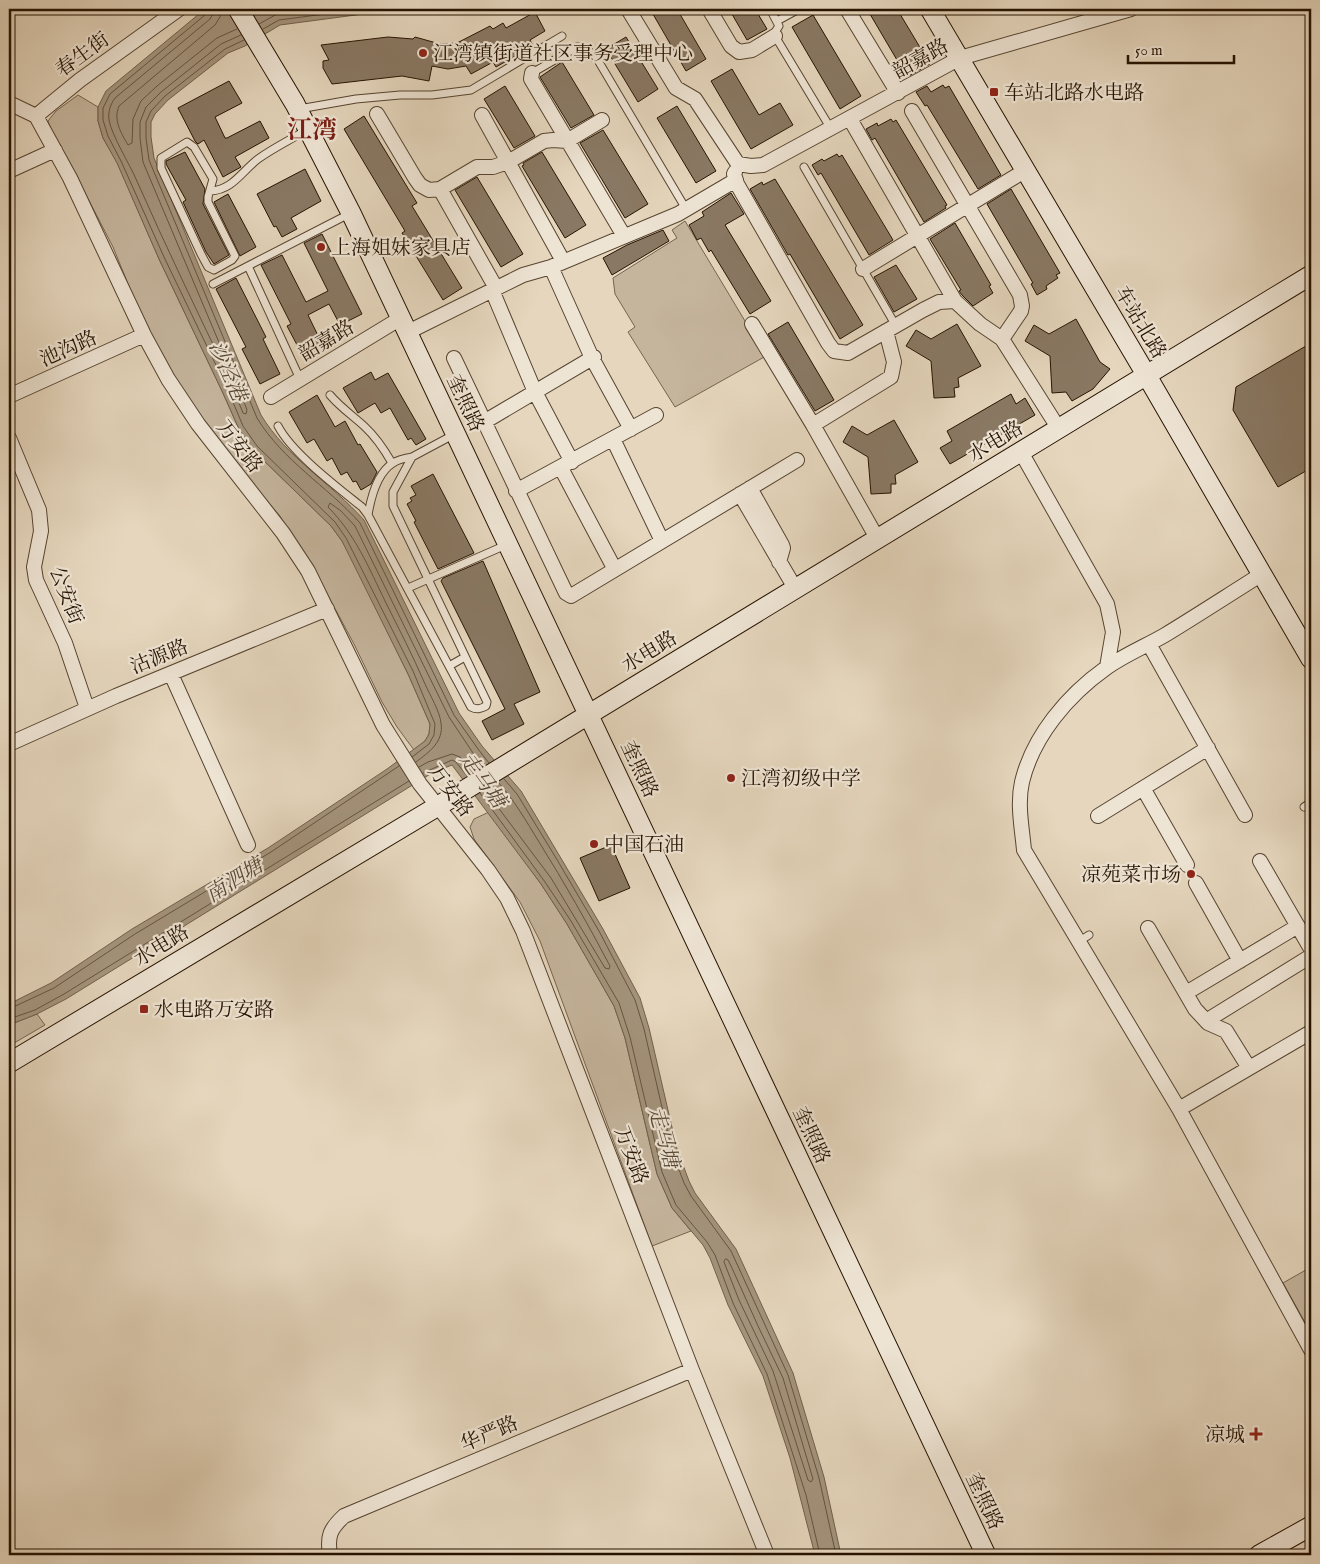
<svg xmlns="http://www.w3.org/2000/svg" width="1320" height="1564" font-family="'IM FELL English','Noto Serif SC',serif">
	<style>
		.green { fill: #c5b59d; stroke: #76644f }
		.water { fill: #a4947d; stroke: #72604b }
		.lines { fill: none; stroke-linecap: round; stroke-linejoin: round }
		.shore { stroke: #65543f; stroke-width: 1 }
		.building { fill: #897863; stroke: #261301 }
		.lane-casing { stroke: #564430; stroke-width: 9 }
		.street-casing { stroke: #564430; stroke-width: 16 }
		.secondary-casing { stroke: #261301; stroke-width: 21 }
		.lane { stroke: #eee4d4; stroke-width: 7 }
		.street { stroke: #eee4d4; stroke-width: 14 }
		.secondary { stroke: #eee4d4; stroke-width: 19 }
		.poi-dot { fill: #8f2418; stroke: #eee4d4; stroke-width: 2 }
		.labels { text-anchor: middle; stroke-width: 4.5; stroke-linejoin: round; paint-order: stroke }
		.poi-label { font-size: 20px; fill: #261301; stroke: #eee4d4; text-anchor: start }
		.street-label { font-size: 20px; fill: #261301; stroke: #eee4d4 }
		.water-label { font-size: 21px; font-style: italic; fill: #584733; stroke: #eee4d4 }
		.district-label { font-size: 25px; font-weight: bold; fill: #7a1f14; stroke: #eee4d4 }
	</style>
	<rect width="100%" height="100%" fill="#e5d6bd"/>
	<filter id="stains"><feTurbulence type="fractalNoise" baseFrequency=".004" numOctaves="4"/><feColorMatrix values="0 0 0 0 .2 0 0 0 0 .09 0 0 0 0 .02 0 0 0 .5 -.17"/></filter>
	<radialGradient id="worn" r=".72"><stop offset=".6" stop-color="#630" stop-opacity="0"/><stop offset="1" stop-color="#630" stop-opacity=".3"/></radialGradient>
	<path class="green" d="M78 95 98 107V121L103 138 117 162 159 259 222 391 239 429 253 450 331 526 342 541 354 563 408 674 430 724 429 734 425 741 414 750 397 727 382 702 354 644 324 588 280 516 223 449 177 385 139 311 113 247 83 189 55 141 48 121 56 111Z
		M685 221 766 356 675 407 628 332 635 327 615 294 613 278 677 238 672 230Z
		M489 812 541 884 567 924 614 1006 625 1038 657 1174 672 1208 691 1231 652 1246 540 941 520 902 474 839 470 827 474 819Z
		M37 1014 45 1025 9 1046V1025Z
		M1311 1267V1333L1283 1283Z"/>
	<path class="water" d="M205 9H401L280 25 245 46 228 53 168 100 155 114 151 122V137L154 158 261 415C287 458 331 483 364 520L459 713 482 746 521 791 603 929 640 998 649 1028 677 1149 689 1181 695 1193 736 1249 793 1373 824 1477 841 1555H815L790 1458 763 1376 728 1305 710 1258 703 1245 672 1208 657 1174 625 1038 614 1006 567 924 541 884 452 765 432 773 66 999 37 1014 9 1025V1004L51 983 132 929 268 848 387 769 425 741 429 734 430 724 408 674 342 541 331 526 253 450 239 429 222 391 159 259 117 163 103 138 98 121V107L106 91Z"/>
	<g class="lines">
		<path class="shore" d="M207 9 205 15 110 94 103 108V120L108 136 121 161 164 257 227 388 243 426 257 446 335 522 346 538 413 671 435 724 434 735 429 744 412 757
			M214 9 213 14 210 19 115 98C110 105 108 112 109 120 112 136 129 163 136 179 166 247 198 313 230 380L232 382 234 378 143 162 140 138V122L146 107 161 92 221 44 241 35
			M221 9 220 17 215 25 119 106C113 120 121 133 128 145L132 143 133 119 141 101 157 86 217 38 237 29
			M259 24 277 14 315 9
			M263 29 279 20 363 9
			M244 40 225 49 165 96 151 111 146 122V138L149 160 257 418C283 461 327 486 360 523L454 715 478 749 489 763
			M237 390 240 391 247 410 246 414 243 413 235 393Z
			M416 762C429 752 444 742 441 723 440 712 430 695 425 684 413 656 399 629 385 601 369 568 355 534 328 507L330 503 341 511 355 526 449 717 473 753 484 766
			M419 767 428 762 452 754 460 757 472 773
			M423 773 452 760 456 762 467 776
			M504 779 517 794 556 858 599 931 635 1000 644 1029 672 1151 684 1183 691 1196 731 1251 788 1375 819 1478 836 1555
			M485 790 551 878 605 968 609 969 610 966C588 924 564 882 539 842 526 821 515 801 498 782
			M480 793 545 882 571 921 619 1003 630 1037 662 1172 676 1205 707 1242 715 1255 733 1303 767 1374 806 1495 820 1555
			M9 1009 54 988 135 934 271 852 399 766
			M9 1019 35 1010 64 994 409 781
			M726 1259 728 1260 732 1268 758 1326 783 1378 813 1479 811 1482 808 1480 773 1371 739 1300 724 1262Z"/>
	</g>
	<path class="building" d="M650 9H677L706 59 686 71Z
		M729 9H755L767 29 747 40Z
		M867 9H897L930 64 907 77Z
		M535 12 545 31 530 40 533 46 496 67 493 62 471 74 466 66 448 69 432 66 429 81 402 76 332 84 323 68V61L329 60 321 45 388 37 413 39 415 37 440 44 457 43 490 26 493 29 503 23 506 28Z
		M813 15 861 96 840 109 792 27Z
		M626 37 658 89 638 102 606 49Z
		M562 62 594 115 571 128 540 77Z
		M732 69 759 115 780 103 793 125 751 149 711 81Z
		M229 81 242 103 215 117 225 138H227L260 121 269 138 235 157 241 167 223 177 204 140 198 144 195 141 178 108Z
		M943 85 945 88 949 86 1001 175 978 189 927 105 925 106 916 92 927 86 931 92Z
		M505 86 535 136 514 148 484 99Z
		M677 106 716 171 696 183 657 118Z
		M364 116 417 203 412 206 462 288 443 300 402 233 405 231 344 129Z
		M891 119 893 122 896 120 947 205 945 206 946 208 924 222 875 138 872 140 866 129 877 123 878 126Z
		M603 130 648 204 625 218 580 143Z
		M185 152 205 189 203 204 229 255 214 264 206 252 183 202 186 200 166 164V161Z
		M542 152 586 225 565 238 522 166 524 165 523 163Z
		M837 154 839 157 842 155 893 240 869 255 821 173 818 175 812 165 822 159 824 161Z
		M305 169 321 201 291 218 297 229 282 237 276 226 274 227 257 194Z
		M477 177 523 254 501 267 455 190Z
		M775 179 863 325 840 339 790 254 788 255 750 189 762 182 763 185Z
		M1011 189 1060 273 1056 275 1058 278 1046 286 1047 289 1037 295 1031 284 1033 283 987 204Z
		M731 193 744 214 725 225 771 301 750 314 711 250 709 252 701 238 697 240 689 225 704 216 702 212Z
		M228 194 256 247 240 256 214 202Z
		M955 223 991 285 989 286 993 293 973 306 962 295 959 291 961 290 930 239Z
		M663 230 669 241 612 275 603 258 627 245Z
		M322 234 362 314 340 325 329 304 308 315 325 350 305 360 287 326 291 324 261 265 282 255 306 302 328 291 304 243Z
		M896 265 917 299 894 312 874 277Z
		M236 278 266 337 263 339 280 374 260 384 242 349 246 347 216 289Z
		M1076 319 1100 362 1110 369 1093 389 1072 401 1066 392 1052 393 1050 356 1025 341 1034 325 1049 334Z
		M788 322 834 400 815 411 768 334Z
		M957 324 981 366 958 378 959 387 954 388 955 397 934 398 931 361 906 346 916 330 931 339Z
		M1311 343V468L1278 487 1233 410 1236 387Z
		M371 372 375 380 388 373 426 439 416 445 411 438 408 440 390 408 381 413 375 403 358 413 343 388Z
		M1011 394 1016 404 1025 398 1035 415 950 464 940 448 952 441 947 431Z
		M317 395 335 427 345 421 358 445 360 444 377 472 371 484 361 490 356 481 353 482 347 472 341 475 332 458 327 461 314 439 307 443 289 412Z
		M894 420 918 462 895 475 896 484H891V493L871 494 868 457 843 442 852 426 867 435Z
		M433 474 474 553 438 569 414 522 416 521 407 504 412 501 410 498 416 495 411 486Z
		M483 561 540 692 514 704 524 724 492 740 482 721 505 709 441 581 443 578Z
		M611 845 630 888 599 901 580 858Z"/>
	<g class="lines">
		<g class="lane-casing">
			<path id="lane" d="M770 9 779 26 775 32V36L831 129
				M777 21 799 9
				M532 73 577 47 585 48 596 57 686 209
				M299 109 356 99 400 95H432L471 90 562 36
				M187 142 194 147 213 179 208 197V202L235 256 232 260 214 270 208 267 201 254 161 168V158Z
				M804 167 896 326
				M210 191C233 190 242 171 258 159 273 148 292 139 308 129
				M248 266 300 379
				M213 284 351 213
				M330 395C340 407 352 415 364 426 376 437 384 449 392 463
				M278 426C292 453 337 487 362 507L368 515 471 707C477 710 480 709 486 706L487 702 393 506V492L412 457 455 434
				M368 515C371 497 377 473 393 463 399 459 406 458 412 457
				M408 588 506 545
				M449 666 465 657
				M1304 807 1311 802
				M1078 942 1089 935"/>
		</g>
		<g class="street-casing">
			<path id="street" d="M628 9 676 88 695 99 738 164
				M709 9 731 46 739 52 752 50 775 36
				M847 9 898 93
				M532 73 531 79 624 236
				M9 103 36 116 70 178 144 335 168 379 198 424 283 533 308 571 383 725 420 784 488 870 507 898 523 931 692 1370 767 1555
				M912 111 1020 295 1022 306 1021 311 1002 339
				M377 114 415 178 420 185 429 190 440 189 477 167H493L508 162 544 141 553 140 567 141 602 120
				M482 115 563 261
				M36 116 80 80 179 9
				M850 119 955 301 980 324 1002 339 1059 429
				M738 164 751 166 763 165 960 58 1131 9
				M9 171 55 150
				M735 172 734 174 737 184 828 343 834 351 848 353 923 310 939 302 955 301
				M440 189 496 288
				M551 267 592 358 631 429
				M863 269 1026 170
				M492 290 535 392 572 462
				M752 324 813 425 877 538
				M408 332 523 275 551 267 678 214 736 180
				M454 358 566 593 571 596 797 460
				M9 396 144 335
				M271 397 401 318
				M484 422 594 357
				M813 425 891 377 894 362 886 331
				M9 438 39 510 41 531 34 567 36 580 65 643 87 708
				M613 439 662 541
				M1021 452 1107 604 1113 632 1107 667
				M561 468 613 566 617 568
				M750 488 782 545 783 548 779 562
				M516 491 656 415
				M740 494 795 588
				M1262 574C1230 594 1198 615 1165 635 1146 646 1124 655 1106 668 1068 695 1033 736 1022 782 1017 804 1022 828 1024 850L1179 1109 1311 1350
				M1149 644 1245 815
				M171 674 248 845
				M9 744 116 696 327 609
				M1143 788 1187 865
				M1098 816 1208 748
				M1260 861 1311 949
				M1196 883 1240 961
				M1148 928 1195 1009 1208 1023 1226 1031 1249 1068
				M1186 993 1298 926
				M1206 1021 1311 956
				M1179 1109 1311 1032
				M330 1555C327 1536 330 1529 344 1516L692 1370"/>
		</g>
		<g class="secondary-casing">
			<path id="secondary" d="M238 9 295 104 351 213 986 1555
				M930 9 1147 376 1311 659
				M9 1063 463 791 1311 275
				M1259 1555 1311 1526"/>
		</g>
		<use href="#lane" class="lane"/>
		<use href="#street" class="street"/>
		<use href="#secondary" class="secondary"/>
	</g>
	<g class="poi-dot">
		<circle cx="423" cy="53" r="5"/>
		<rect x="989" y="87" width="10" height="10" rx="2.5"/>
		<circle cx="321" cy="247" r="5"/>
		<circle cx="731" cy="778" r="5"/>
		<circle cx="594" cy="844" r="5"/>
		<circle cx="1191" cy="874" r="5"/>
		<rect x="139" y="1004" width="10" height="10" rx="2.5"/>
		<path d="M1253.5 1426.5h5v5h5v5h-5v5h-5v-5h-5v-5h5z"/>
	</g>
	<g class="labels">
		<g class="poi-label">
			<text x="433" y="60">江湾镇街道社区事务受理中心</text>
			<text x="1004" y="99">车站北路水电路</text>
			<text x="331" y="254">上海姐妹家具店</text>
			<text x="741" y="785">江湾初级中学</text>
			<text x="604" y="851">中国石油</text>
			<text x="1181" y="881" text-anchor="end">凉苑菜市场</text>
			<text x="154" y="1016">水电路万安路</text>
			<text x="1245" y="1441" text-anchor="end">凉城</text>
		</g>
		<g class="street-label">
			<text transform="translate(82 54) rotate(-36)" y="7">春生街</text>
			<text transform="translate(920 58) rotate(-29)" y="7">韶嘉路</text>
			<text transform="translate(1141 322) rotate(59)" y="7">车站北路</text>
			<text transform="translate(326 340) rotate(-31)" y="7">韶嘉路</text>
			<text transform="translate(68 348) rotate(-24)" y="7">池沟路</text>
			<text transform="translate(466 403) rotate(65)" y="7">奎照路</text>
			<text transform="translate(995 441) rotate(-31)" y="7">水电路</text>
			<text transform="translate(240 446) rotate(52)" y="7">万安路</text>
			<text transform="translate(67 595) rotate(69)" y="7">公安街</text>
			<text transform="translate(649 651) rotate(-31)" y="7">水电路</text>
			<text transform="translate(159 656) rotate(-22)" y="7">沽源路</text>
			<text transform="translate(640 769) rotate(65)" y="7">奎照路</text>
			<text transform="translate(451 790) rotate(53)" y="7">万安路</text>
			<text transform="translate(161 945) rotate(-31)" y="7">水电路</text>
			<text transform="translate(812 1135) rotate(65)" y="7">奎照路</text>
			<text transform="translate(632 1155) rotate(69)" y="7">万安路</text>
			<text transform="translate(489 1433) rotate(-23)" y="7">华严路</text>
			<text transform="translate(985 1501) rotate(65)" y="7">奎照路</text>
		</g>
		<g class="water-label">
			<text transform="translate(228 371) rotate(66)" y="7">沙泾港</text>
			<text transform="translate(483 780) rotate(54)" y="7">走马塘</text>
			<text transform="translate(234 880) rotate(-32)" y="7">南泗塘</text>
			<text transform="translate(664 1137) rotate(74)" y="7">走马塘</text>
		</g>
		<g class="district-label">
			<text x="312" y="138">江湾</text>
		</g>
	</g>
	<rect width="1320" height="1564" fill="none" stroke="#e5d6bd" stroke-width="30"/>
	<rect x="10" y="10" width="1300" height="1544" fill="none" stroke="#261301" stroke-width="2.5"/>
	<rect x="15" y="15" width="1290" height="1534" fill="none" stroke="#261301"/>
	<path d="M1128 55v8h106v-8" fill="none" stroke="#261301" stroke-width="2.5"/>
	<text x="1135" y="55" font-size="15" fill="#261301" stroke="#eee4d4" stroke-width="4" paint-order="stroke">50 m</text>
	<rect width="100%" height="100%" filter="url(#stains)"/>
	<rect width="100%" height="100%" fill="url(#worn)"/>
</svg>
